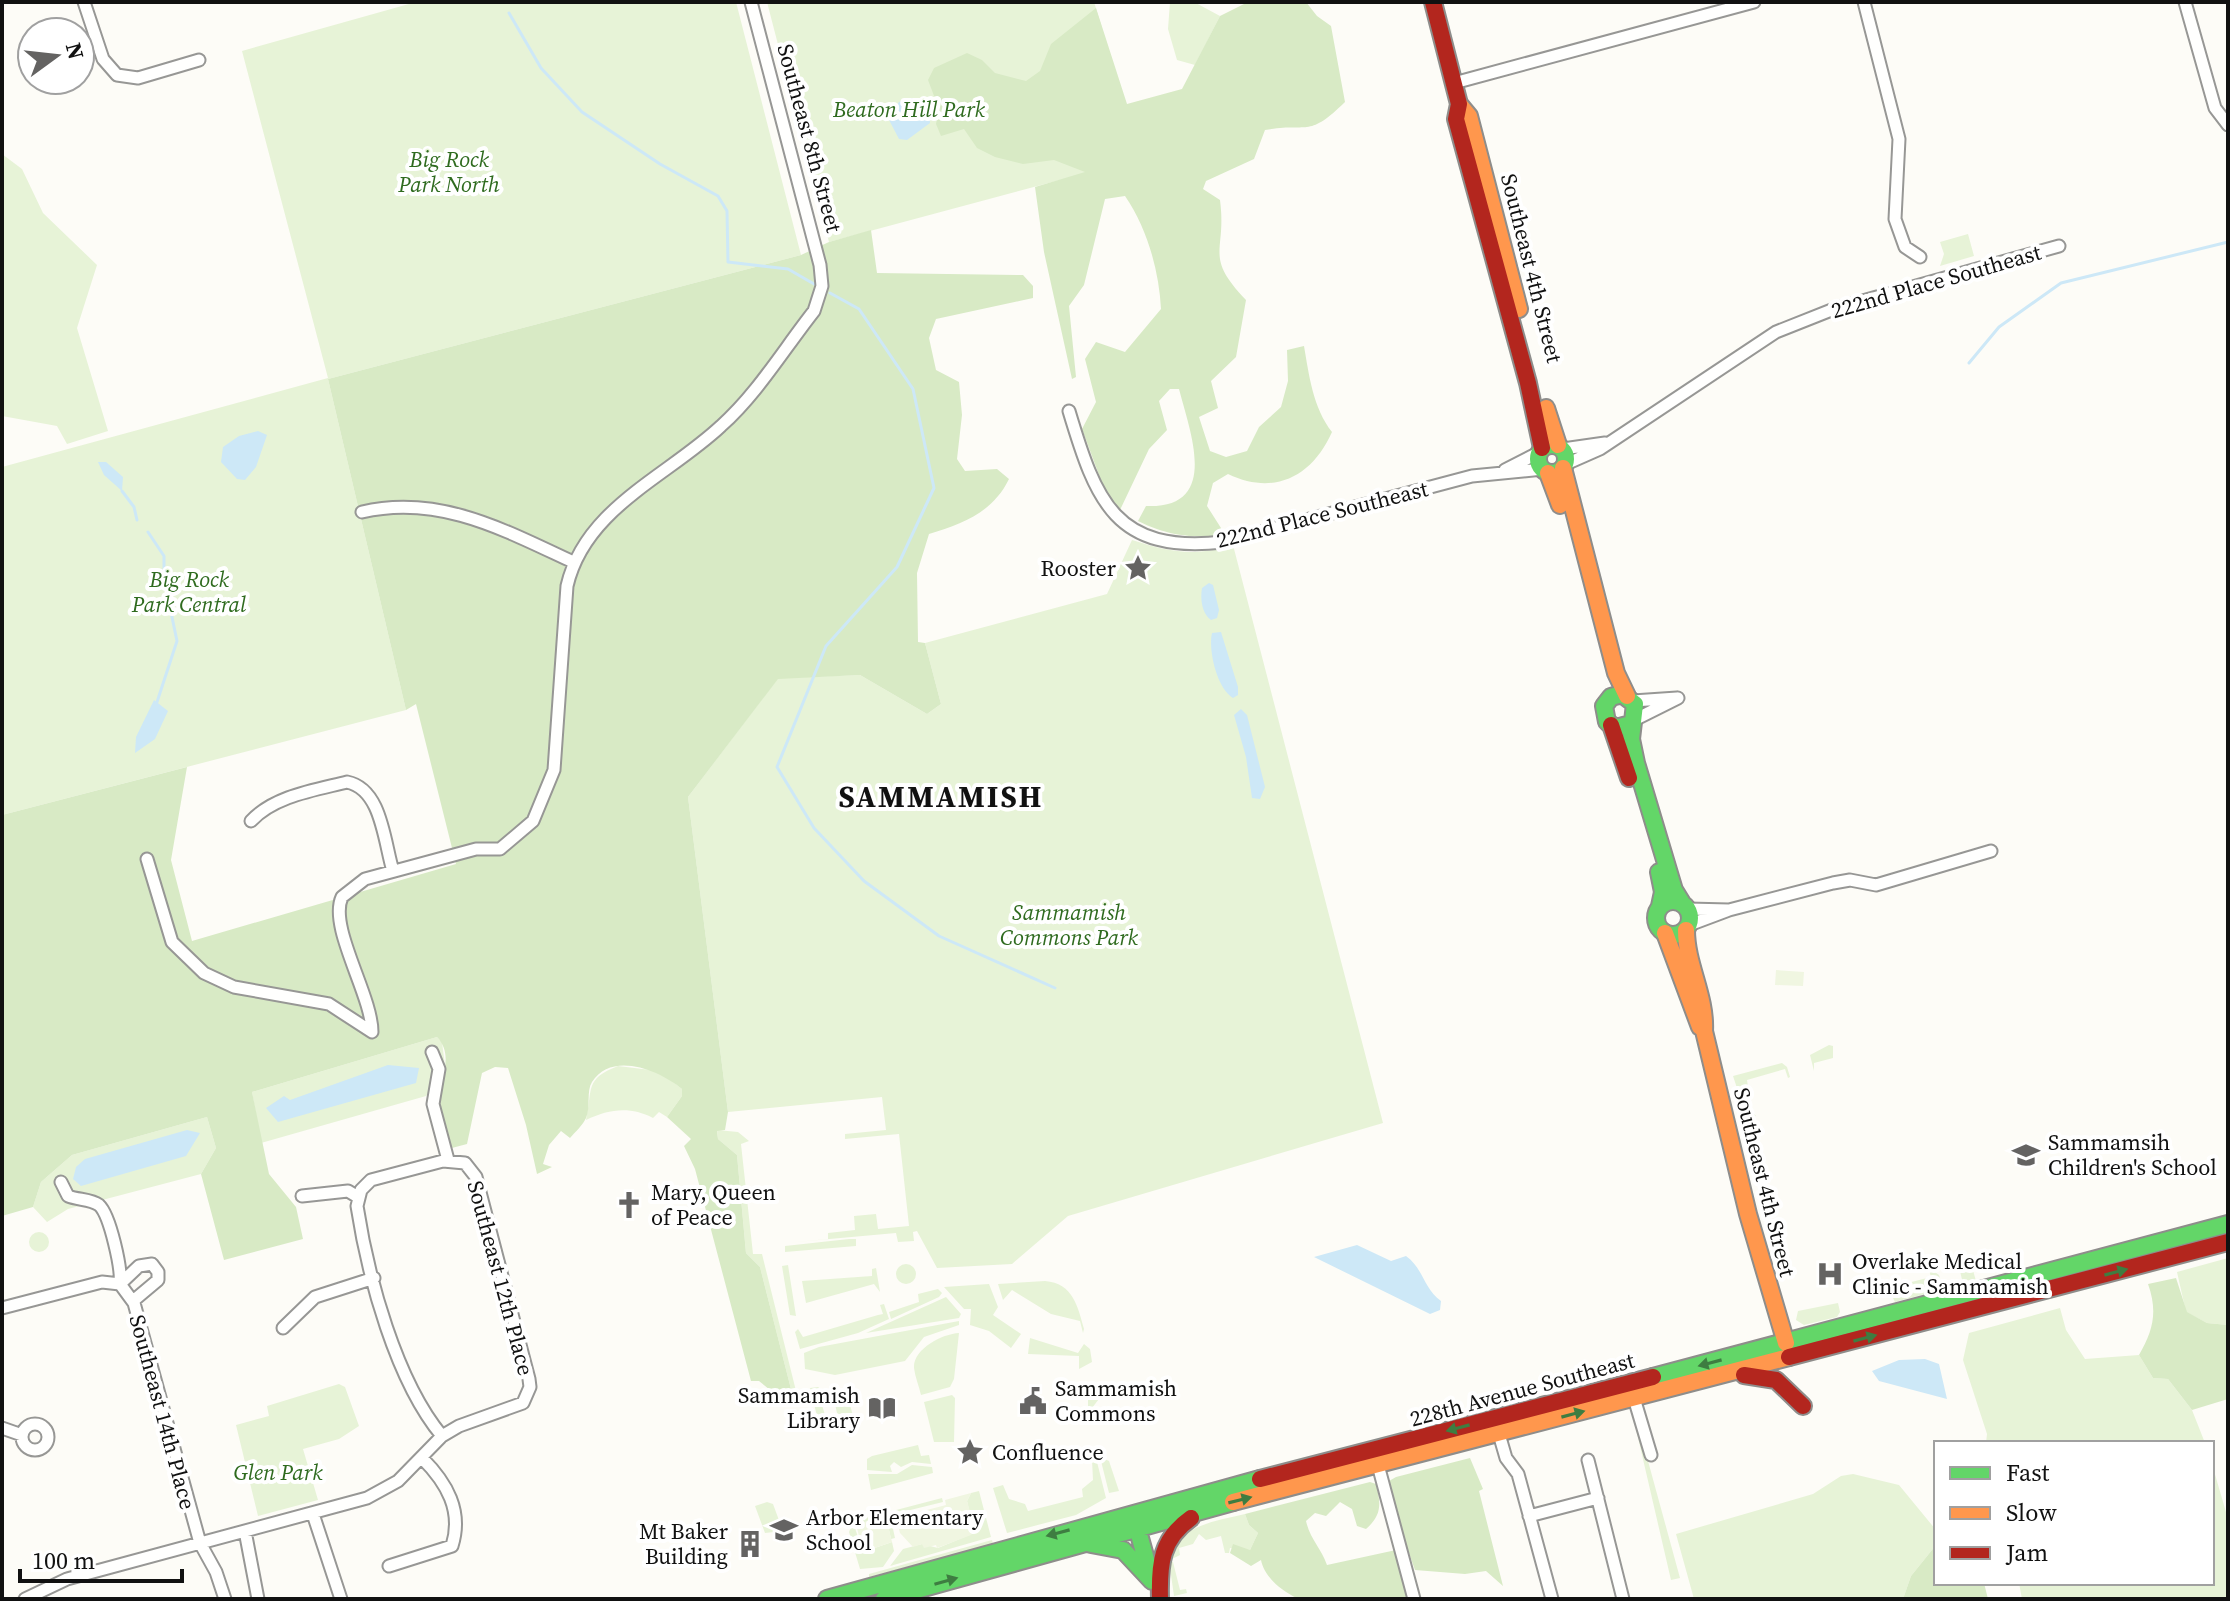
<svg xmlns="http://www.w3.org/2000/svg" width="2230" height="1601" font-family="'Source Serif 4',serif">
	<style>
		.green { fill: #e7f3d7 }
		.forest { fill: #d8eac5 }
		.pitch { fill: #f0f6e1 }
		.water { fill: #cde8f7 }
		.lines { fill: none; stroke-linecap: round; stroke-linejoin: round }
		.stream { stroke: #cde8f7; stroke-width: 3 }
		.street-casing { stroke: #979795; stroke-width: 15 }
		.fast-casing { stroke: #8e8d8b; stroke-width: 20 }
		.slow-casing { stroke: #8e8d8b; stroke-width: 20 }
		.jam-casing { stroke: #8e8d8b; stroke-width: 20 }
		.street { stroke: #fffffe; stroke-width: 11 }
		.fast { stroke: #63d668; stroke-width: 16 }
		.slow { stroke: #ff974d; stroke-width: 16 }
		.jam { stroke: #b3261e; stroke-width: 16 }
		.oneway { fill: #3e7d41 }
		.labels { text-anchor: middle; stroke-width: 8; stroke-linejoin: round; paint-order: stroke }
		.park-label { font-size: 22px; font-style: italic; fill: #2f6b1f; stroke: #fff }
		.street-label { font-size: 22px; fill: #111; stroke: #fff }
		.poi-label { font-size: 22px; fill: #111; stroke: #fff; text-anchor: start }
		.district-label { font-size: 30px; font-weight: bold; letter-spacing: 2px; fill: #111; stroke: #fff }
	</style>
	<rect width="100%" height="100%" fill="#fdfcf7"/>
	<path class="green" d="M416 2H736L801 255 328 379 406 710 2 815V467L328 378 242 51Z
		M767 2H1094L1142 158 829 242Z
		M1170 2H1194L1220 16 1195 65 1177 60 1168 29Z
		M2 154 22 169 43 213 97 265 77 328 108 431 67 444 57 426 2 416Z
		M1968 234 1974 256 1940 266 1944 254 1940 242Z
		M1132 540C1170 552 1194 557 1233 545L1383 1123 1068 1216 1012 1264 937 1268 917 1231 913 1232 914 1241 898 1242 896 1233 785 1243 828 1239V1233L855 1230 854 1216 876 1214 878 1229 909 1226 899 1134 845 1139V1134L886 1130 882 1097 728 1112 688 797 778 678 860 675 927 714 941 704 925 643 1107 594Z
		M437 1037 442 1042 446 1074 426 1096 261 1143 252 1092Z
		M1829 1045 1833 1046V1058L1814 1063V1071L1810 1055Z
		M1782 1063 1787 1067 1790 1077 1788 1078 1785 1069 1747 1080 1748 1087 1738 1091 1733 1076Z
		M618 1066 659 1071 682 1089V1096L667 1117 659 1112 653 1118C630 1106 609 1109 586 1120 593 1089 584 1079 618 1066Z
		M1745 1092 1749 1108 1756 1116 1749 1118 1752 1132 1749 1133 1738 1094Z
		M207 1117 216 1148 201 1174 68 1209 47 1222 33 1207 41 1182 72 1155Z
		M717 1130 738 1132 749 1141 741 1144 753 1254H762L797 1395 793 1397 760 1267 746 1253 737 1155 718 1139Z
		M29 1242a10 10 0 1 1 20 0a10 10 0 1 1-20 0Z
		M849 1239H856V1246L785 1252V1246Z
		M1969 1256 1976 1281 1963 1284 1958 1262Z
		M2228 1258V1325L2207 1323 2186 1312 2177 1272Z
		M896 1274a10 10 0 1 1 20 0a10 10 0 1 1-20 0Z
		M788 1265 796 1316 790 1315 782 1266Z
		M1928 1267 1939 1275 1943 1289 1895 1302 1888 1288 1931 1277Z
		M876 1268 880 1292 874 1284 806 1303 802 1281 872 1276V1269Z
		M1045 1281C1073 1283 1078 1307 1084 1329L1083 1333 1080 1321 1051 1314 1012 1290 1003 1300 998 1284Z
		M989 1284 998 1307 993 1315 1021 1334 1011 1348 989 1331 970 1325 971 1309H964L944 1287Z
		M938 1289 942 1293 939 1297 891 1319 889 1312 919 1302 918 1294Z
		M946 1297 961 1314 959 1318 866 1333Z
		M1838 1303 1840 1312 1837 1317 1804 1325 1796 1320 1798 1311Z
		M884 1304 889 1319 858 1333 800 1349 795 1332 798 1329 803 1337 878 1315 883 1314 880 1305Z
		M2060 1308 2066 1330 2085 1359 2139 1355 2153 1378 2168 1379 2192 1410 2205 1443H1986L1987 1434 1963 1360 1969 1333Z
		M959 1321V1325L924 1337 905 1361 835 1375 805 1369 804 1353 819 1347Z
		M959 1333 954 1379 950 1387 921 1395C919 1386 915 1377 914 1368 913 1349 942 1334 959 1333Z
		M1030 1338 1078 1353 1084 1344 1090 1349 1092 1362 1079 1369V1356L1028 1354Z
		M1088 1382 1096 1383 1102 1395 1092 1408H1088Z
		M339 1384 345 1387 359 1426 339 1439 303 1449 318 1500 258 1516 236 1425 269 1416 267 1406Z
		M818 1387 822 1390 820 1398 827 1422 819 1424 810 1388Z
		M838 1393 847 1394 855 1423 837 1413 834 1399Z
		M952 1395 955 1398 954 1442H934L924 1402Z
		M1639 1428 1680 1578 1671 1580 1636 1429Z
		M918 1445 921 1456 929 1455 931 1464 912 1462 901 1467 894 1462 890 1466 892 1472 867 1470V1459L872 1456Z
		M1100 1457 1109 1461 1119 1491 1109 1493Z
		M1096 1458 1106 1498 1076 1515 1007 1533 993 1488 1003 1485 1009 1499 1025 1504 1028 1511 1083 1497 1082 1489 1093 1480 1092 1460Z
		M2212 1464 2228 1519V1595L2224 1599H2022L2019 1583H2212Z
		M912 1465 932 1467 933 1473 871 1490 868 1474H897Z
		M1853 1474 1899 1485 1936 1530V1545L1911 1576 1903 1599H1694L1676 1534 1813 1494 1841 1476Z
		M979 1491 991 1537 890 1566 903 1549 922 1544 938 1548 974 1533 967 1501 971 1493Z
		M942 1498 943 1502 890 1515 895 1538 891 1539 886 1517 861 1523 858 1520Z
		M767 1502 773 1504 783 1531 765 1533 755 1506Z
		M1245 1514 1249 1525 1258 1533 1250 1550 1230 1548 1229 1553H1225L1221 1536 1206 1540 1199 1534 1193 1544 1179 1548 1180 1555 1170 1560C1176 1525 1217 1521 1245 1514Z
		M853 1522 863 1552 892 1542 894 1551 883 1567 860 1569 849 1532Z
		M992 1540 993 1544 869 1577V1574Z
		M1169 1561 1173 1562 1180 1590 1186 1589 1187 1593 1174 1596Z"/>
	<path class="forest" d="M1248 2H1306L1317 16 1331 26 1345 102C1307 139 1310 122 1265 130L1254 159 1206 181 1203 189 1220 200C1227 253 1203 255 1246 300L1236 357 1211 381 1218 408 1199 417 1210 451 1226 457 1247 451 1259 427 1281 407 1288 381 1287 350 1304 346C1309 375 1313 408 1332 432 1312 477 1274 496 1228 474L1213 483 1207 506 1221 528 1215 537C1185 537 1164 534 1138 521L1146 506C1221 509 1190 432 1179 389H1170L1159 401 1167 430 1149 449 1120 510 1106 494 1082 429 1096 402 1085 359 1096 342 1125 352 1161 309C1159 270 1147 228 1125 196L1105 199 1084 285 1069 306 1076 377 1072 379 1044 252 1035 187 1085 172 1054 160 1023 164 995 157 977 148 964 129 941 136 936 124 939 109 928 80 934 68 967 53 982 60 995 73 1026 81 1040 71 1051 44 1096 8 1127 104 1182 89 1220 16Z
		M871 230 877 273 1023 275 1033 286V298L936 319 929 338 936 370 959 382 962 415 957 459 965 471 997 469 1009 479C993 512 963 524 929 534L917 573 918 642 925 643 941 704 927 714 860 675 778 679 688 797 728 1112 725 1130 717 1131 718 1139 737 1155 746 1253 760 1267 793 1397 780 1398 759 1381H751L695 1169 684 1146 691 1139 667 1117 682 1096V1089C661 1071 612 1050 592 1082 586 1091 591 1107 586 1118 583 1125 575 1132 570 1138L561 1131 549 1145 543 1164 552 1167 537 1174 526 1125 508 1068 495 1067 482 1073 467 1144 448 1149C445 1136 437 1119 437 1105 438 1083 456 1057 437 1037L252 1092 269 1174 296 1207 303 1239 224 1260 201 1174 216 1148 207 1117 72 1155 41 1182 33 1207 2 1216V815L187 767 171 860 192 941 456 864 416 704 406 710 328 379 801 255 829 242Z
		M2176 1278 2187 1312 2207 1323 2228 1325V1399L2192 1410 2168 1379 2153 1378 2139 1355C2153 1331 2158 1312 2148 1284Z
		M1470 1458 1483 1489 1479 1491 1503 1586 1486 1571 1465 1574 1415 1570 1391 1502 1389 1481 1396 1477Z
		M1370 1482 1376 1484C1381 1504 1382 1515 1366 1529L1357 1526 1352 1509 1340 1502 1326 1516 1315 1513 1306 1521C1310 1539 1321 1548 1327 1565L1396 1550 1410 1599C1387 1599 1314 1601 1297 1598 1280 1590 1264 1576 1261 1560L1251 1566 1230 1553 1233 1544 1250 1550 1258 1533 1249 1525 1245 1514Z
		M1936 1545V1583H1984L1988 1599H1903L1911 1576Z"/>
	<path class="pitch" d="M1776 970 1804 972 1803 986 1775 985Z
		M971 1493 967 1501 975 1529 971 1535 937 1548 936 1545 924 1548 922 1544 913 1547 900 1533 896 1518 946 1505 945 1500Z
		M886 1517 892 1542 863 1552 856 1524Z"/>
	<path class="water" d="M910 98 921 100 929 107 930 123 907 140 899 139 888 118 899 102Z
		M258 431 267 435 256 467 245 480 237 479 221 462 223 447 239 436Z
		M98 462H106L123 477 122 491 104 475Z
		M1209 583 1213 585 1219 610 1217 618 1211 620C1202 614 1200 599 1202 588Z
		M1221 632 1238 687V695L1233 698C1217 689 1208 650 1212 633Z
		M154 700 168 711 155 739 135 753 136 737Z
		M1241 709 1247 715 1265 787 1260 799 1252 798 1246 757 1234 715Z
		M388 1065 419 1068 416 1083 278 1122 266 1108 284 1096 290 1100Z
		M187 1130 200 1133 186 1156 81 1186 73 1179 76 1167 85 1159Z
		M1357 1245 1391 1261 1406 1256C1423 1268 1424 1289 1441 1301L1440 1310 1430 1314 1314 1257Z
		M1925 1359 1939 1364 1947 1399 1879 1381 1872 1371 1899 1360Z"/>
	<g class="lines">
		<path class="stream" d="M509 13 541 68 582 112 660 164 718 196 727 211 728 262 788 269 814 284
			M830 293 859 309 913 389 934 488 897 567 826 646 777 767 814 828 864 881 939 936 1055 988
			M1969 363 1999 327 2061 283 2228 242
			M122 491 134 507 137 520
			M148 532 164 556V579L177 641 157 702"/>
		<g class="street-casing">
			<path id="street" d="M84 2 103 59 117 75 138 78 199 60
				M1864 2 1899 139 1895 219 1905 247 1920 257
				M2185 2 2215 108 2228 125
				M1454 83 1754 2
				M1069 411C1096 501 1115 554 1223 542L1472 476 1543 469
				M1563 449 1605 443
				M1566 464 1600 449 1776 332 1834 309 2059 246
				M1505 470 1540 452
				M362 512C439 494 504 530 573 562
				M1633 701 1677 698
				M1636 719 1678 698
				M251 821C274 796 315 790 347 782 382 789 384 842 393 871
				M147 859 172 942 204 973 234 987 329 1004 372 1032C372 995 328 927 342 897L365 879 476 849H500L533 821 554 770 567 586C585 508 668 476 721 426 757 394 784 349 814 311L822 286 820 265 751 2
				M1688 909 1729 910
				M1689 925 1729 910 1833 883 1850 880 1876 885 1991 851
				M432 1052 439 1069 433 1104 448 1160
				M61 1182 68 1196C78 1200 91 1199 99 1205 110 1215 122 1269 120 1284
				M302 1196 348 1191 358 1197
				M120 1284 134 1303 200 1543 216 1572 225 1599
				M120 1284 139 1266 152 1264 158 1272V1280L133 1301
				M2 1308 102 1282 120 1284
				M283 1328 315 1297 374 1278
				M1634 1398 1651 1455
				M22 1437a13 13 0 1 1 26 0a13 13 0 1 1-26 0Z
				M2 1428 22 1435
				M1499 1434 1506 1458 1518 1474 1552 1599
				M1588 1460 1623 1599
				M1378 1465 1414 1599
				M313 1514 341 1599
				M1529 1516 1598 1498
				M245 1531 258 1599
				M389 1566 452 1546C463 1511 447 1483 422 1458
				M25 1599 67 1579 367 1498 398 1481 442 1436 459 1426 523 1403 530 1387 529 1379 476 1177 465 1163 443 1161 371 1180 361 1190 357 1206C368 1277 396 1381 442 1436"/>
		</g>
		<g class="fast-casing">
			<path id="fast" d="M1538 459a14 14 0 1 1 28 0a14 14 0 1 1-28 0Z
				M1631 724 1616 728 1607 722 1604 706 1611 697 1622 694 1635 704 1631 739 1636 763 1674 890 1682 903
				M1659 872 1663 892 1660 906
				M1656 918a17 17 0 1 1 34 0a17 17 0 1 1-34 0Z
				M1653 1377 2228 1224
				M1135 1520 1150 1574
				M1091 1544 1123 1550 1152 1581
				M827 1599 1260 1479
				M884 1599 1233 1502"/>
		</g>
		<g class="slow-casing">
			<path id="slow" d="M1459 104 1469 116 1519 309
				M1546 408 1558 445
				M1563 468 1616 673 1627 696
				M1548 473 1560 505
				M1686 930C1686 965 1706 996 1704 1031L1748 1214 1786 1343
				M1665 933 1700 1027
				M1233 1502 1789 1357"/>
		</g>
		<g class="jam-casing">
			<path id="jam" d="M1433 2 1459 104 1456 119 1528 383 1542 448
				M1611 725 1629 778
				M1789 1357 2228 1242
				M1744 1375 1776 1380 1803 1406
				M1260 1479 1653 1377
				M1160 1599C1159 1564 1161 1539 1191 1518"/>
		</g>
		<use href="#street" class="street"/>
		<use href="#fast" class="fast"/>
		<use href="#slow" class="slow"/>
		<use href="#jam" class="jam"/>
	</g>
	<defs><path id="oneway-solid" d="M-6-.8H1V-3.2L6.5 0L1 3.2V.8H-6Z" transform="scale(2)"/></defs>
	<g class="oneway">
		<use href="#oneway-solid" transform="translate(2116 1272) rotate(-15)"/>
		<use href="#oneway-solid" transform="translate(1865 1338) rotate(-15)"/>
		<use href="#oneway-solid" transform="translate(1710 1363) rotate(165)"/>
		<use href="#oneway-solid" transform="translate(1573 1414) rotate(-15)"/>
		<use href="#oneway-solid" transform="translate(1458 1428) rotate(165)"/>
		<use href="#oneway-solid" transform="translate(1240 1500) rotate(-14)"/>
		<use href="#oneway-solid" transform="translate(1058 1533) rotate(165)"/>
		<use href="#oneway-solid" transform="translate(946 1581) rotate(-16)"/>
	</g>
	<defs>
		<g id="sight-bare" transform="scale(2.16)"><path d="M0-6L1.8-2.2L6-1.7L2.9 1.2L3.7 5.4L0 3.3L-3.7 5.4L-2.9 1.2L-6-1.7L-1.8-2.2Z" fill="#646362" stroke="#fff" stroke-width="2.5" paint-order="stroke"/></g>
		<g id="school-bare" transform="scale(2.16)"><path d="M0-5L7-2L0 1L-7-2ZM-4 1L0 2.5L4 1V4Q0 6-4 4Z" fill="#646362" stroke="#fff" stroke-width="2.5" paint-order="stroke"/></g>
		<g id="church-bare" transform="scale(2.16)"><path d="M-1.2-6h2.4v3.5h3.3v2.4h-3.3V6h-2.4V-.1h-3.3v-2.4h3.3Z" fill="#646362" stroke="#fff" stroke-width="2.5" paint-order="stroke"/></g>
		<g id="hospital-bare" transform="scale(2.16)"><path d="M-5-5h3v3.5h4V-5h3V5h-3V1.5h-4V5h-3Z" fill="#646362" stroke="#fff" stroke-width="2.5" paint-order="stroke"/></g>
		<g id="civic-bare" transform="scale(2.16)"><path d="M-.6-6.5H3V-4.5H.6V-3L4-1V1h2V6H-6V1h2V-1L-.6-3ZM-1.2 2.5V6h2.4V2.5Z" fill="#646362" stroke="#fff" stroke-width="2.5" paint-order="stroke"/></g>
		<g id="library-bare" transform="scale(2.16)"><path d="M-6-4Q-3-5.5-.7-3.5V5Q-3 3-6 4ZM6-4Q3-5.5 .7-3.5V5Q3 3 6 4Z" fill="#646362" stroke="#fff" stroke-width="2.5" paint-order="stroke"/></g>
		<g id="building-bare" transform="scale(2.16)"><path d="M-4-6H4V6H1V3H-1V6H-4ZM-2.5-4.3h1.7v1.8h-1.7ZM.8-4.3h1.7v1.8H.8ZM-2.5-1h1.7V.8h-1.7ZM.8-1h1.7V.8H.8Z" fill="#646362" stroke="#fff" stroke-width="2.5" paint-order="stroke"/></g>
	</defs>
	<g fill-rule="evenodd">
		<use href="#sight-bare" x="1138" y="568"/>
		<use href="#school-bare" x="2026" y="1155"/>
		<use href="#church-bare" x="629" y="1205"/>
		<use href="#hospital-bare" x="1830" y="1274"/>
		<use href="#civic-bare" x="1033" y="1401"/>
		<use href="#library-bare" x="882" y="1408"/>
		<use href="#sight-bare" x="970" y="1452"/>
		<use href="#school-bare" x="784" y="1530"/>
		<use href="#building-bare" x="750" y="1544"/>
	</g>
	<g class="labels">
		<g class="park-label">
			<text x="909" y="117">Beaton Hill Park</text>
			<text x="449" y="167">Big Rock<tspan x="449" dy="25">Park North</tspan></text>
			<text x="189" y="587">Big Rock<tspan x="189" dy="25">Park Central</tspan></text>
			<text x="1069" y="920">Sammamish<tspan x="1069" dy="25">Commons Park</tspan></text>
			<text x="278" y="1480">Glen Park</text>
		</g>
		<g class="street-label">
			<text transform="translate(810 138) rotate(75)" y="8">Southeast 8th Street</text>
			<text transform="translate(1532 268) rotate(76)" y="8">Southeast 4th Street</text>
			<text transform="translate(1936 281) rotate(-16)" y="8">222nd Place Southeast</text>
			<text transform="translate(1322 514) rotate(-14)" y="8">222nd Place Southeast</text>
			<text transform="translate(1765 1182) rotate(76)" y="8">Southeast 4th Street</text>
			<text transform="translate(501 1278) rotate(75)" y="8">Southeast 12th Place</text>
			<text transform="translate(1522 1389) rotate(-15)" y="8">228th Avenue Southeast</text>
			<text transform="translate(163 1412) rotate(75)" y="8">Southeast 14th Place</text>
		</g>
		<g class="poi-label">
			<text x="1116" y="576" text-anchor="end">Rooster</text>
			<text x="2048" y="1150">Sammamsih<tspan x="2048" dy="25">Children's School</tspan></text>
			<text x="651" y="1200">Mary, Queen<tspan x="651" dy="25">of Peace</tspan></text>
			<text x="1852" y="1269">Overlake Medical<tspan x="1852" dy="25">Clinic - Sammamish</tspan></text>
			<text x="1055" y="1396">Sammamish<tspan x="1055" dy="25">Commons</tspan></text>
			<text x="860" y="1403" text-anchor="end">Sammamish<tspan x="860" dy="25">Library</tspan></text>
			<text x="992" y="1460">Confluence</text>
			<text x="806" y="1525">Arbor Elementary<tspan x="806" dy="25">School</tspan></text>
			<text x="728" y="1539" text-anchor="end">Mt Baker<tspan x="728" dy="25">Building</tspan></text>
		</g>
		<g class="district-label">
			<text x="941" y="807">SAMMAMISH</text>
		</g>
	</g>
	<rect width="2230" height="1601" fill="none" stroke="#111111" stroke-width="8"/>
	<rect x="1934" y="1441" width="280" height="144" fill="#ffffff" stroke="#a0a0a0" stroke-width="2"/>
	<rect x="1950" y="1467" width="40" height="12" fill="#63d668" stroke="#a0a0a0" stroke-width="2"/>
	<text x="2006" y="1481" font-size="24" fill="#111111">Fast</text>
	<rect x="1950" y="1507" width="40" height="12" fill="#ff974d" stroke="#a0a0a0" stroke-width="2"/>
	<text x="2006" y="1521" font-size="24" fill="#111111">Slow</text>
	<rect x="1950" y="1547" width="40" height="12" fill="#b3261e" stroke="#a0a0a0" stroke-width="2"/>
	<text x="2006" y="1561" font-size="24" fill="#111111">Jam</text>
	<g transform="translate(56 56) rotate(75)"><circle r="38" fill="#ffffff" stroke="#a0a0a0" stroke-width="2"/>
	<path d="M0-6L14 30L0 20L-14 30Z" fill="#646362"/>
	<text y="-12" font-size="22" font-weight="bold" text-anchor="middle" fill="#111111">N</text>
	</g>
	<path d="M20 1569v12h162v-12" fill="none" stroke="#111111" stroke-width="4"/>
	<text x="32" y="1569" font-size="24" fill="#111111" stroke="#ffffff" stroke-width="6" paint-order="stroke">100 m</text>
</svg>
